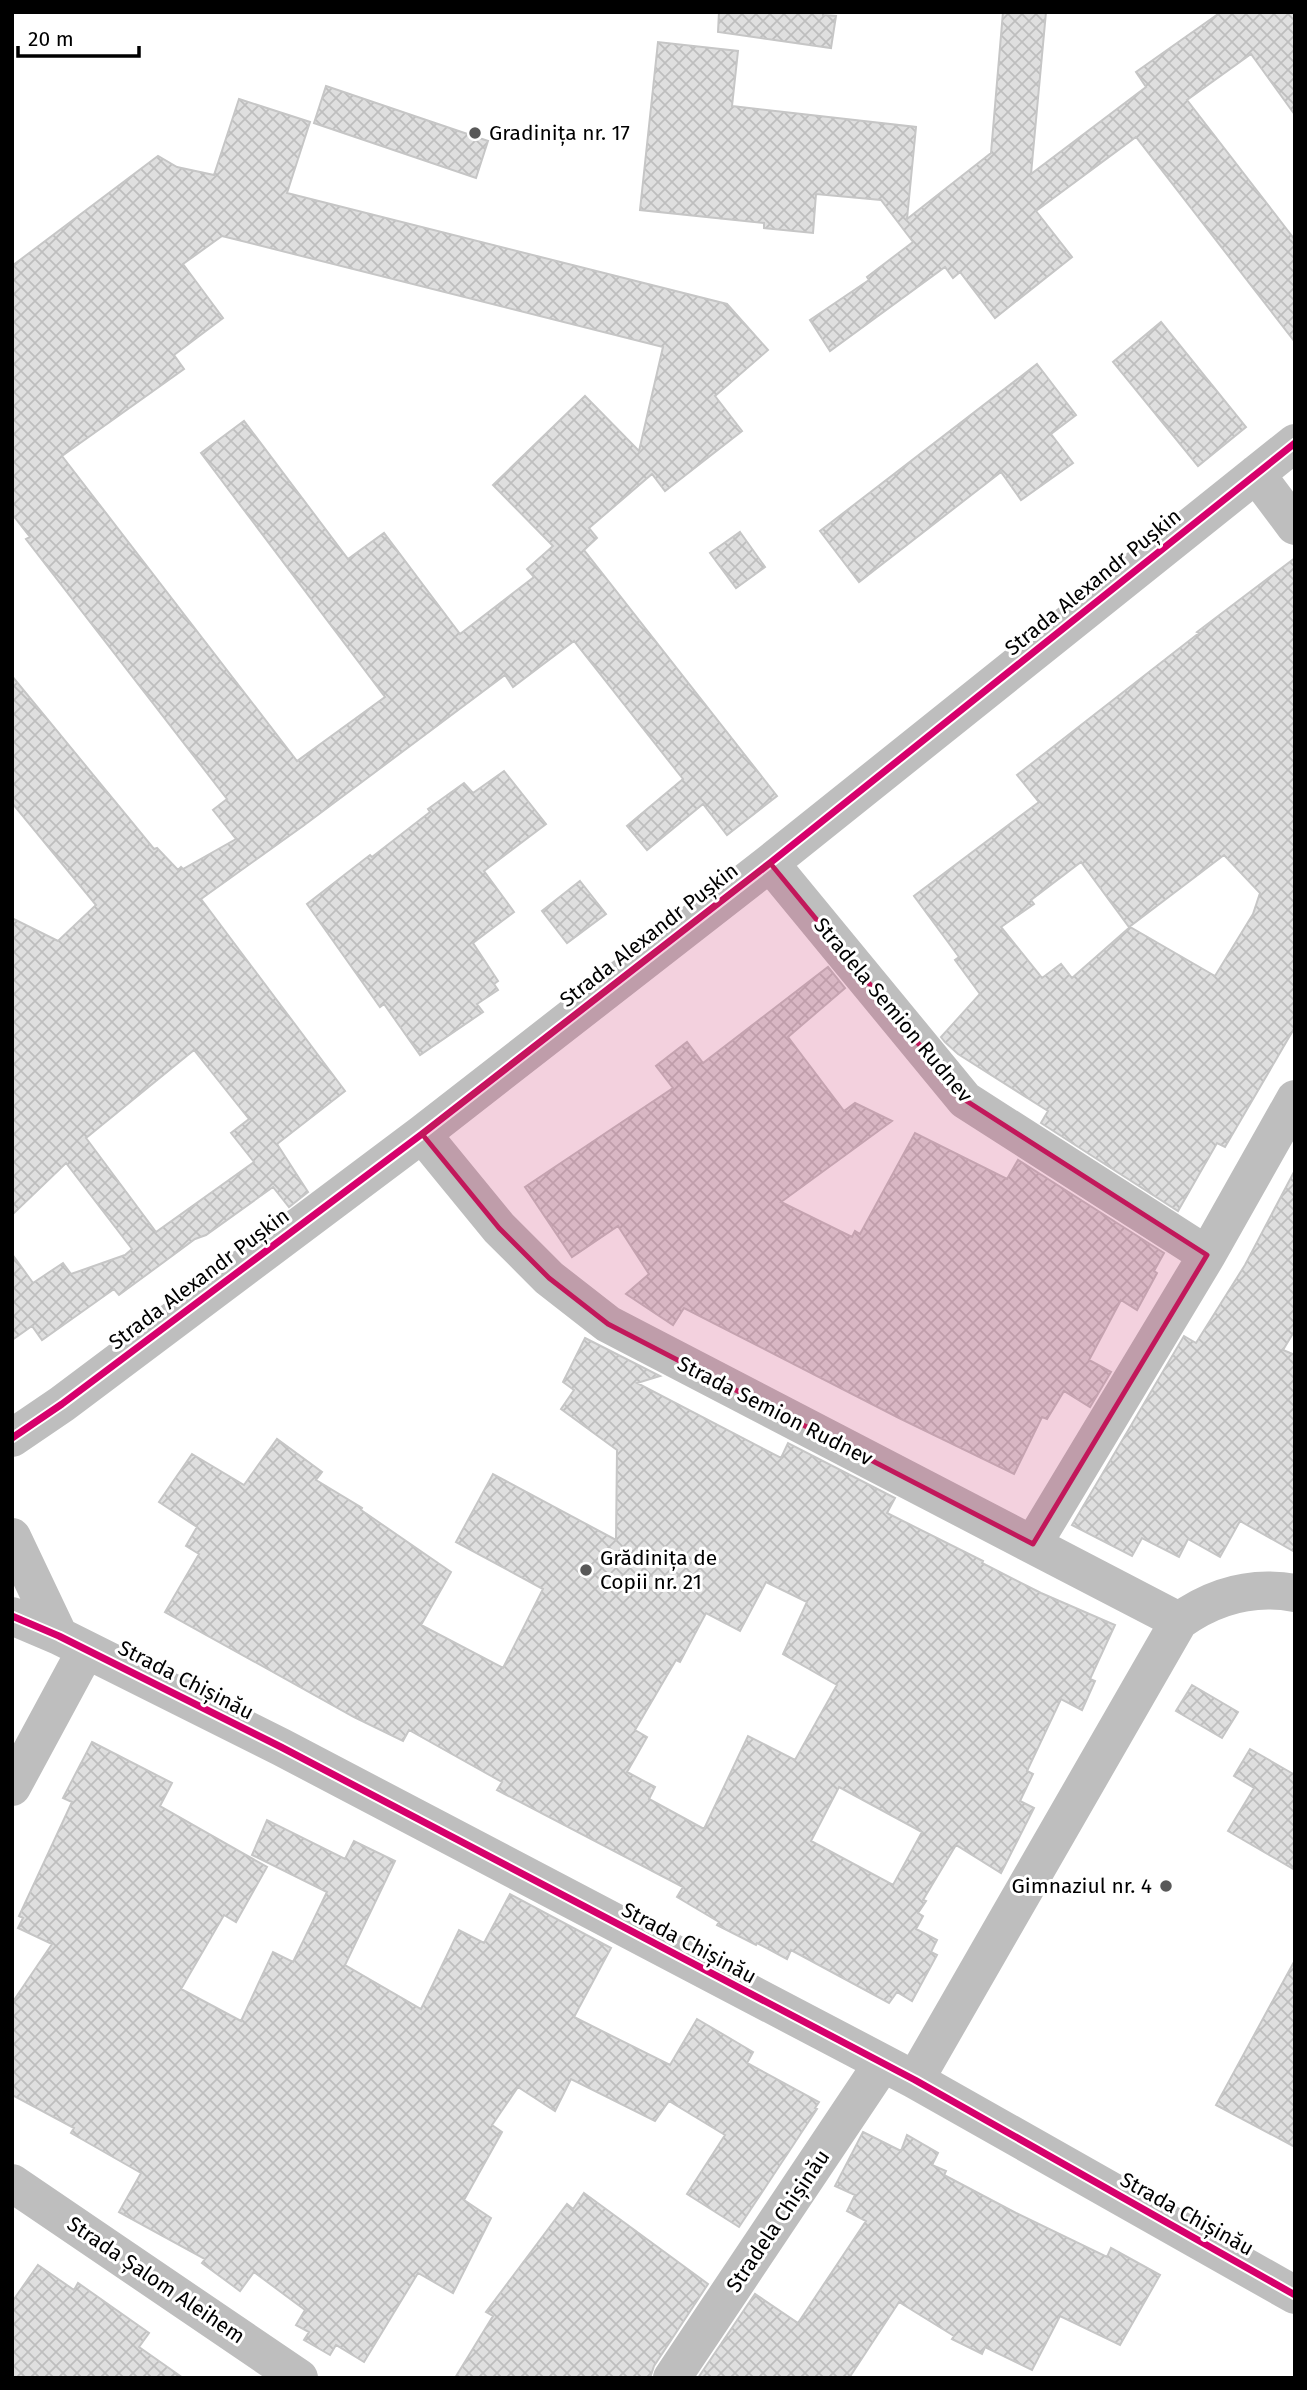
<svg xmlns="http://www.w3.org/2000/svg" width="1307" height="2390" font-family="'Fira Sans',sans-serif">
	<style>
		.building { fill: url(#building-cross-hatch); stroke: #c6c6c6; stroke-width: 2; fill-rule: evenodd }
		.lines { fill: none; stroke-linecap: round; stroke-linejoin: round }
		.minor { stroke: #bebebe; stroke-width: 38 }
		.cycleway-casing { stroke: #fff; stroke-width: 11 }
		.cycleway { stroke: #d6006c; stroke-width: 7 }
		.marked { fill: #c2185b; fill-opacity: 0.2; stroke: #c2185b; stroke-width: 5; stroke-linejoin: round }
		.poi-dot { fill: #595959; stroke: #fff; stroke-width: 2.5 }
		.labels { text-anchor: middle; stroke-width: 6; stroke-linejoin: round; paint-order: stroke }
		.poi-label { font-size: 21px; fill: #000; stroke: #fff; text-anchor: start }
		.street-label { font-size: 21px; fill: #000; stroke: #fff }
	</style>
	<defs>
		<pattern id="building-cross-hatch" width="8" height="8" patternUnits="userSpaceOnUse" patternTransform="scale(1.75)"><rect width="8" height="8" fill="#dfdfdf"/><path d="M0 0l8 8M0 8l8-8" fill="none" stroke="#bebebe"/></pattern>
	</defs>
	<rect width="100%" height="100%" fill="#fff"/>
	<path class="building" d="M719 12H823V15L836 16 831 48 718 32Z
		M1003 12H1046L1031 174 1146 87 1136 72 1221 12H1295V115L1251 54 1187 100 1295 240V342L1136 137 1036 211 1072 257 995 318 960 272 953 278 945 267 830 351 810 320 869 280 867 277 913 242 881 200 816 194 813 233 764 228V223L640 210 658 42 738 51 732 106 916 127 907 219 991 153Z
		M326 86 488 141 476 178 314 123Z
		M239 99 310 122 287 193 727 304 768 350 715 396 742 431 665 491 652 474 589 528 597 538 584 550 777 796 727 835 703 804 647 850 627 826 683 779 574 641 513 687 505 675 303 826 201 899 345 1091 277 1144 308 1192 289 1207 273 1187 206 1235 195 1239 119 1295 114 1289 42 1340 32 1326 12 1340V1254L33 1283 63 1263 71 1274 125 1255 132 1249 66 1163 12 1215V918L58 941 96 905 12 803V676L154 849 157 848 178 870 181 867 183 869 236 839 213 810 227 799 26 539 30 537 12 514V266L158 156 177 167 214 175ZM222 236 663 347 639 451 585 396 493 485 553 546 527 569 534 577 460 634 384 533 348 559 244 421 201 453 385 697 297 761 62 456 184 369 174 355 223 318 183 264ZM194 1050 249 1119 231 1133 254 1162 156 1232 86 1138Z
		M1161 322 1246 427 1198 466 1113 362Z
		M1037 364 1076 415 1051 434 1073 463 1021 500 1001 472 859 582 820 531Z
		M740 532 765 567 736 588 710 553Z
		M1295 558V1027L1225 1147 1217 1143 1178 1211 1041 1123 1048 1111 958 1054 945 1042 941 1037 980 994 955 960 959 957 914 896 1039 802 1017 775 1199 633 1197 632ZM1224 855 1260 893 1253 914 1215 976 1130 927 1072 978 1061 964 1042 978 1001 927 1034 904 1031 900 1081 862 1129 927Z
		M504 771 546 824 484 871 514 912 473 943 498 981 494 984 498 990 477 1004 483 1012 420 1055 384 1004 380 1007 307 904 370 855 372 857 430 812 428 809 464 783 473 793Z
		M580 881 606 914 567 943 542 911Z
		M828 967 845 988 788 1037 844 1111 855 1103 892 1121 781 1202 852 1237 855 1231 860 1234 915 1133 1007 1179 1018 1160 1164 1253 1154 1271 1157 1273 1137 1310 1121 1300 1089 1360 1111 1372 1090 1407 1064 1391 1047 1419 1042 1417 1014 1474 899 1418 684 1308 673 1325 626 1294 649 1274 618 1226 572 1257 525 1187 673 1088 656 1066 687 1042 703 1063Z
		M1295 1170V1330L1283 1350 1295 1355V1552L1240 1521 1220 1557 1188 1539 1179 1557 1142 1538 1132 1556 1072 1525 1184 1336 1196 1343 1245 1265Z
		M585 1338 660 1376 637 1383 781 1458 788 1443 895 1498 887 1513 983 1561 982 1563 1041 1593 1115 1625 1090 1679 1095 1681 1082 1710 1061 1699 1027 1771 1033 1774 1020 1801 1034 1808 1001 1873 956 1845 923 1900 926 1901 918 1913 923 1916 916 1929 937 1940 931 1952 937 1955 912 2001 897 1992 889 2003 791 1950 787 1959 757 1943 756 1945 717 1925 719 1922 677 1897 683 1887 497 1790 502 1782 409 1730 403 1741 354 1717 165 1612 199 1554 186 1546 197 1527 159 1502 192 1454 244 1485 277 1439 322 1472 316 1480 362 1508 361 1510 451 1572 421 1625 503 1668 543 1589 456 1542 493 1474 616 1540 617 1450 561 1409 574 1390 563 1382ZM766 1582 807 1602 783 1654 837 1685 795 1760 748 1736 704 1829 649 1799 655 1787 627 1772 647 1737 635 1730 676 1660 680 1662 706 1613 740 1631ZM839 1787 922 1832 893 1885 811 1841Z
		M1192 1685 1238 1712 1222 1738 1176 1711Z
		M92 1742 172 1783 160 1806 267 1867 236 1922 224 1915 181 1989 241 2021 273 1952 293 1962 327 1892 252 1855 267 1820 345 1859 354 1841 395 1861 345 1965 421 2009 459 1930 484 1943 510 1894 611 1948 574 2017 670 2065 697 2019 753 2052 747 2063 819 2102 815 2108 817 2109 739 2227 687 2194 725 2135 669 2101 655 2121 571 2079 555 2111 518 2087 492 2125 502 2132 464 2200 491 2218 453 2293 418 2273 364 2362 336 2345 330 2355 304 2340 309 2332 296 2325 305 2310 254 2272 240 2291 202 2263 205 2259 119 2212 141 2173 71 2133 74 2128 12 2095V2003L52 1944 18 1928 23 1918 19 1916 72 1802 63 1798Z
		M1250 1749 1295 1775V1870L1228 1831 1254 1788 1234 1776Z
		M1295 1960V2147L1216 2105Z
		M863 2132 901 2151 907 2135 938 2153 932 2165 946 2171 944 2175 1016 2213 1107 2257 1111 2248 1160 2275 1120 2345 1060 2316 1032 2370 985 2347 982 2354 952 2339 954 2336 899 2302 849 2378H698L755 2294 798 2323 866 2221 847 2211 855 2195 835 2186Z
		M584 2193 708 2284 654 2366 650 2378H455L493 2316 486 2312 567 2204 573 2209Z
		M38 2265 74 2290 78 2283 149 2333 139 2347 183 2378H12V2302Z"/>
	<g class="lines">
		<path class="minor" d="M1256 474 1295 526
			M770 863 965 1100 1207 1255
			M422 1134 499 1228 549 1278 608 1324 1179 1621
			M12 1438 62 1404 422 1134 770 863 1295 443
			M12 1537 59 1636
			M1033 1544 1207 1255 1295 1099
			M12 1616 59 1636 281 1747 915 2080 1295 2295
			M12 1787 86 1650
			M915 2080 1179 1621C1214 1596 1252 1585 1295 1593
			M12 2183 299 2378
			M672 2378 882 2064"/>
		<g class="cycleway-casing">
			<path id="cycleway" d="M12 1438 62 1404 422 1134 770 863 1295 443
				M12 1616 59 1636 281 1747 915 2080 1295 2295"/>
		</g>
		<use href="#cycleway" class="cycleway"/>
	</g>
	<path class="marked" d="M770 863 965 1100 1207 1255 1033 1544 608 1324 549 1278 499 1228 422 1134Z"/>
	<g class="poi-dot">
		<circle cx="475" cy="133" r="7"/>
		<circle cx="586" cy="1570" r="7"/>
		<circle cx="1166" cy="1886" r="7"/>
	</g>
	<g class="labels">
		<g class="poi-label">
			<text x="489" y="140">Gradinița nr. 17</text>
			<text x="600" y="1565">Grădinița de<tspan x="600" dy="24">Copii nr. 21</tspan></text>
			<text x="1152" y="1893" text-anchor="end">Gimnaziul nr. 4</text>
		</g>
		<g class="street-label">
			<text transform="translate(1093 582) rotate(-39)" y="7">Strada Alexandr Pușkin</text>
			<text transform="translate(649 935) rotate(-38)" y="7">Strada Alexandr Pușkin</text>
			<text transform="translate(893 1010) rotate(50)" y="7">Stradela Semion Rudnev</text>
			<text transform="translate(199 1279) rotate(-37)" y="7">Strada Alexandr Pușkin</text>
			<text transform="translate(775 1411) rotate(27)" y="7">Strada Semion Rudnev</text>
			<text transform="translate(186 1680) rotate(27)" y="7">Strada Chișinău</text>
			<text transform="translate(689 1943) rotate(28)" y="7">Strada Chișinău</text>
			<text transform="translate(1187 2214) rotate(29)" y="7">Strada Chișinău</text>
			<text transform="translate(778 2221) rotate(-56)" y="7">Stradela Chișinău</text>
			<text transform="translate(156 2280) rotate(34)" y="7">Strada Șalom Aleihem</text>
		</g>
	</g>
	<rect width="1307" height="2390" fill="none" stroke="#000000" stroke-width="28"/>
	<path d="M18 46v10h121v-10" fill="none" stroke="#000000" stroke-width="3.5"/>
	<text x="28" y="46" font-size="21" fill="#000000" stroke="#ffffff" stroke-width="5" paint-order="stroke">20 m</text>
</svg>
